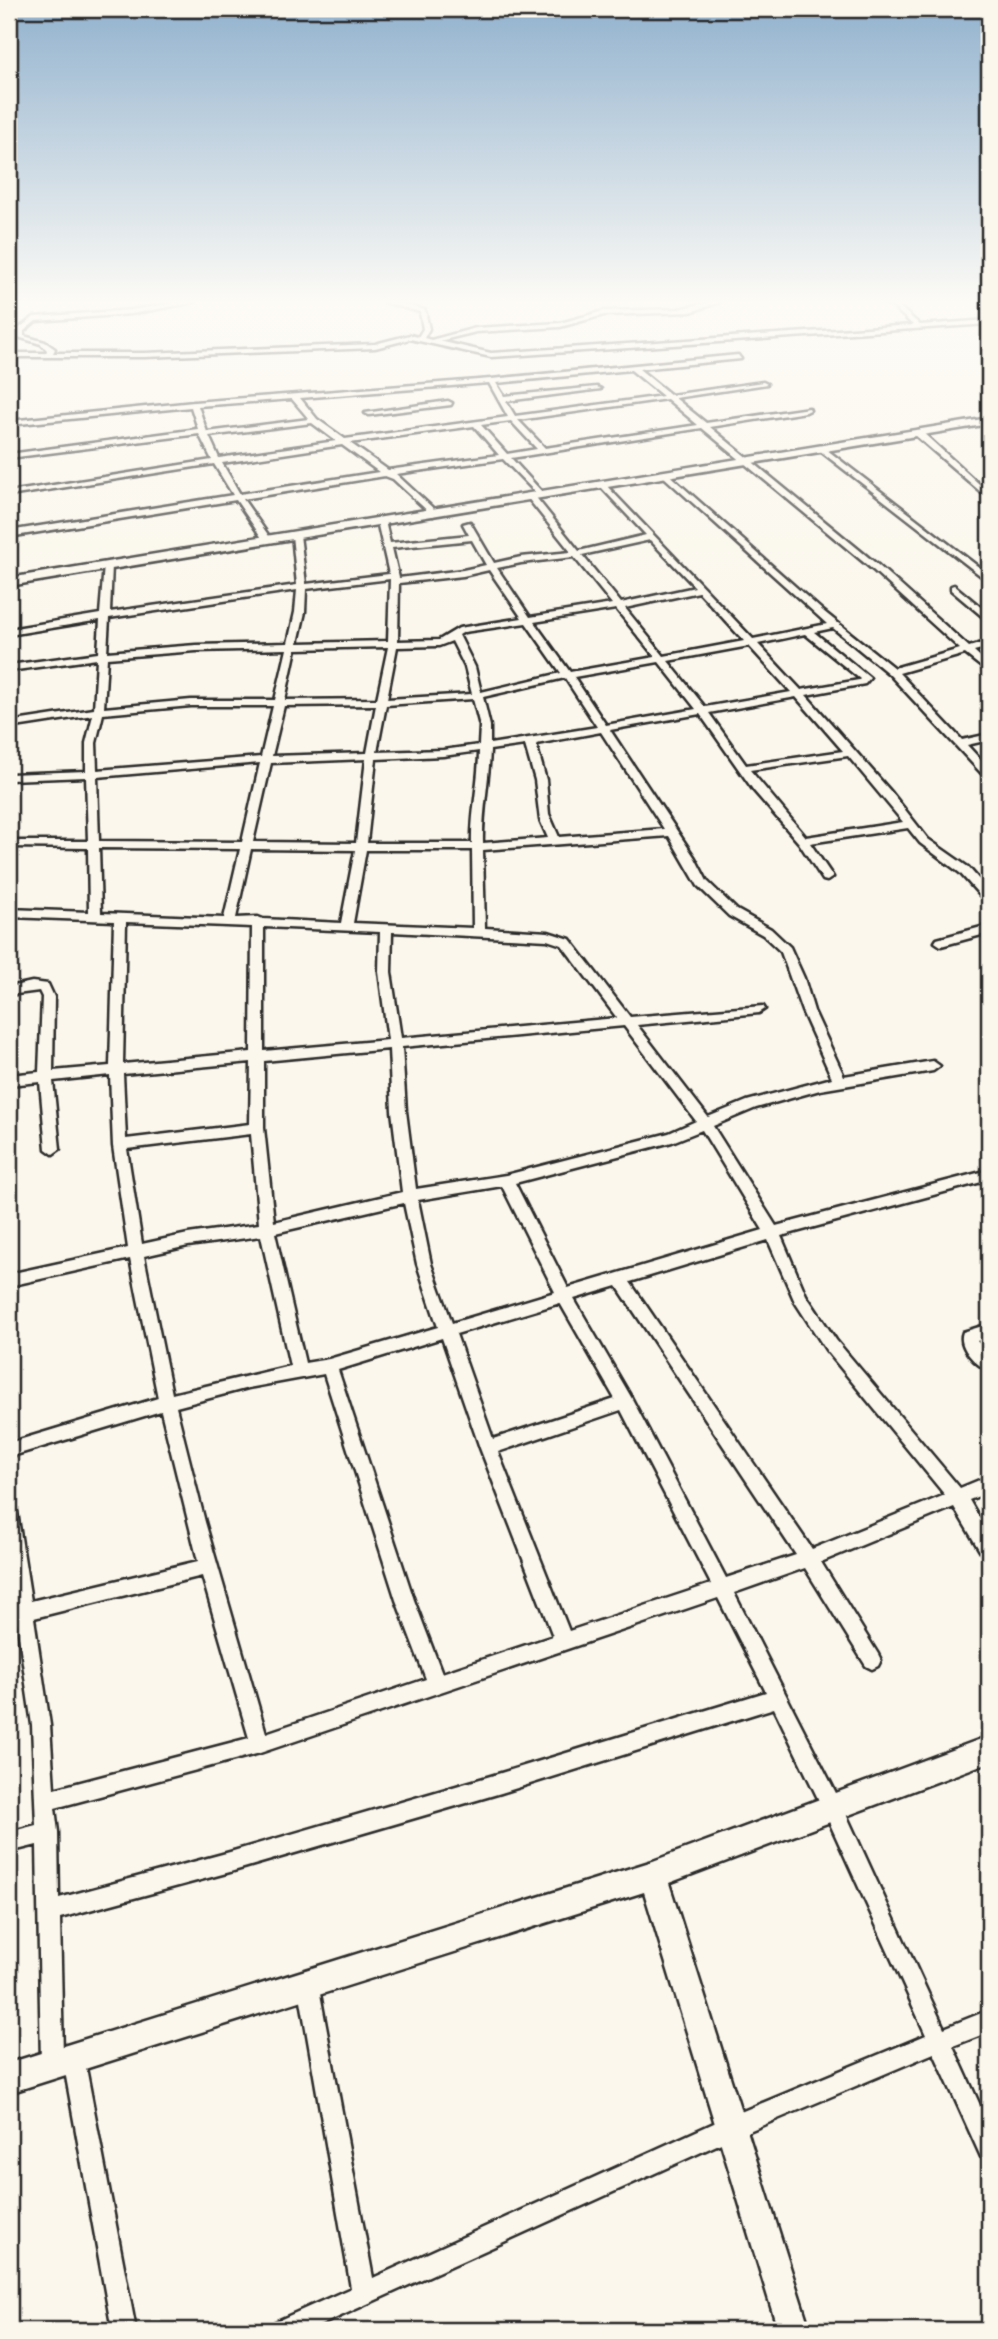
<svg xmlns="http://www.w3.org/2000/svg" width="998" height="2339" font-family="Kalam,sans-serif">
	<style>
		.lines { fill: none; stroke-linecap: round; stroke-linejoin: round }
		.street-casing { stroke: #2b2b2b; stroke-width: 5 }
		.secondary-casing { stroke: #2b2b2b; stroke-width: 5 }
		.street { fill: #fbf7ec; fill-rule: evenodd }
		.secondary { fill: #fbf7ec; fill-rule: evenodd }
	</style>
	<rect width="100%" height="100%" fill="#fbf7ec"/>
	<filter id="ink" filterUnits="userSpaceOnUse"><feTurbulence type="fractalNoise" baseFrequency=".0143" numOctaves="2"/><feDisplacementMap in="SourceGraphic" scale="14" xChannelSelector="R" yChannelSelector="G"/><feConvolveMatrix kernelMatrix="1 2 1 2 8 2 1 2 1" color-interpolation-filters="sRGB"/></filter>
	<g filter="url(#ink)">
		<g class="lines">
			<g class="street-casing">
				<path id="street" d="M181 302H195L131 314 36 321 24 331V336L45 342 55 349 53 353H145L375 344 410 335 418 337 423 329 420 312 384 302H394L425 310 429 329 424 338 431 340 476 328 560 323 604 311 678 309 711 302H720L691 312 604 315 560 327 476 332 439 341 491 353 913 325 892 306 881 302 896 304 920 325 989 320V324L491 357 410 339 375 348 145 357H9V353H46L47 350 41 344 18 337V329L34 317 131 310Z
					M738 355 741 359 639 369 671 395 763 382 767 384 675 398 706 423 809 408 810 410 806 412 710 427 879 566 969 647 989 641V647L974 651 989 665V673L965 654 899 673 962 740 989 734V740L967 745 989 769V778L985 777 889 674 833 628 814 632 870 678 865 684 806 695 892 793 928 839 968 867 989 891V902L985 901 960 873 920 843 908 828 810 843 833 877 827 881 823 880 799 843 754 791 700 714 610 730 695 858 707 881 737 910 771 929 790 947 804 978 814 1011 844 1076 933 1061 940 1066 933 1071 820 1090 756 1108 713 1126 776 1226 989 1170V1180L781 1236 806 1295 836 1340 960 1488 989 1476V1492L969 1500 989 1535V1558L983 1556 954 1507 821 1562 878 1654 881 1660 878 1666 872 1669 866 1666 805 1568 734 1593 840 1801 944 2028 989 2010V2032L953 2046 989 2125V2160L981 2157 934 2053 730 2139 310 2330H271L275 2322 351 2288 298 1983 301 1976 308 1973 315 1976 318 1983 373 2278 714 2123 926 2035 826 1815 774 1708 501 1793 230 1872 60 1918 63 2056 65 2049 73 2046 81 2049 84 2057 136 2330H112L63 2060 60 2072 52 2075 44 2072 41 2064 37 1845 9 1852V1832L36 1825 32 1725 17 1622 9 1624V1606L14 1605 9 1568V1504L15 1506 17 1512 31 1601 198 1561 161 1411 9 1457V1443L158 1398 130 1259 9 1286V1274L128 1248 113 1146 110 1075 53 1081 60 1149 53 1154 46 1149 40 1082 9 1085V1075L39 1072 42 997 39 991 9 995V987L32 982 48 984 54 997 53 1071 110 1066 114 921 9 917V909L89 912 88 848 9 847V841H88L86 777 9 780V774L86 771V743L93 715 9 728V722L94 709 97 659 9 671V665L98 653 100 620 9 635V629L100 614 104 565 108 562 112 565 110 612 297 585 292 535 296 532 300 535 306 584 389 574 377 521 381 518 385 521 390 543 469 535 463 524 470 522 494 563 521 557 571 552 527 497 531 495H534L579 551 646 535 601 487 600 485 604 483 753 639 827 624 663 476V472H666L823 611 894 668 960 649 873 570 702 428 511 458 543 493V497H540L503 459 396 474 436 511 437 513 433 516 393 479 385 476 243 499 271 539 267 542 264 541 236 500 9 537V531L233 495 214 464 9 496V492L212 460 199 434 9 458V454L198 429 191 407 9 425V421L194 402 491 379ZM631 370 663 396 515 416 506 401 601 389 597 387 504 396 496 383ZM489 383 508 417 345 439 317 419 300 398ZM292 399 309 419 207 432 198 406ZM667 399 698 425 545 448 518 420ZM511 421 537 449 507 454 481 425ZM312 423 336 441 219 458 209 436ZM474 426 499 455 388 470 350 443ZM342 445 379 472 240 494 222 463ZM472 540 486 565 463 570 399 578 392 548ZM650 540 695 587 621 603 582 555ZM574 557 612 604 530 617 497 568 521 563ZM489 570 522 618 459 628 439 640 398 641 399 583 463 576ZM390 579 388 641 298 643 305 612 306 589ZM297 590 295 612 288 643 196 645 107 652 109 618ZM699 592 744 641 664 656 625 608ZM616 609 655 657 570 672 534 622ZM526 623 561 673 481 692 475 667 459 635 464 632ZM805 634 860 679 859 680 801 690 758 644ZM452 641 465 667 472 694 387 699 397 647 439 646ZM749 646 791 692 705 707 668 661ZM388 647 377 699 285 700 296 649ZM287 649 275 700H191L104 708 107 658 196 651ZM659 662 696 709 606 725 574 677ZM565 678 597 727 490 744V726L483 697ZM796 697 843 751 746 765 709 713ZM473 699 480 726 479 745 443 750 377 752 386 705ZM376 705 367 753 272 756 284 706ZM191 706H273L261 757 97 770 96 743 103 714ZM601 732 664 829 559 837 549 814 546 780 536 744ZM525 745 535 780 540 820 548 838 483 843C482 812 489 781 490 750ZM479 751C479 783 471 812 472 843H367L376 759 443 756ZM848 756 903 822 806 837 750 770ZM366 759 356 843 253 842 271 763ZM260 763 242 842 99 841 97 777ZM669 836 698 886 729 916 763 935 781 952 802 1011 832 1078 747 1101 708 1117 637 1025 759 1013 765 1009 763 1006 630 1017 570 939 548 932 485 928 483 850ZM99 848 240 849 224 918 101 913ZM251 849 355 850 341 923 263 919 258 917 236 918ZM366 850H472L473 928 353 923ZM126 922 252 927 251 1052 123 1064ZM264 927 380 932 379 972 388 1040 264 1051ZM392 932 547 940 562 945 617 1018 401 1038 391 972ZM624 1026 696 1121 669 1133 506 1175 416 1189 406 1111 402 1047ZM389 1049 392 1111 402 1192 274 1222 264 1128V1061ZM251 1062 250 1124 126 1139 123 1074ZM702 1130 763 1230 568 1288 515 1183 672 1142ZM251 1134 259 1224 188 1234 142 1244 127 1149ZM502 1186 555 1292 452 1323 431 1264 418 1200ZM404 1203 417 1264 438 1327 329 1359 305 1363 275 1233ZM261 1236 290 1366 172 1394 144 1256 188 1246ZM768 1240 795 1302 826 1350 945 1495 812 1549 630 1282ZM617 1286 796 1555 726 1578 631 1397 574 1299ZM560 1303 615 1399 493 1439 456 1334ZM442 1338 480 1448 553 1636 442 1673 414 1600 338 1370ZM324 1374 396 1600 426 1679 266 1733 205 1522 176 1407 248 1388ZM621 1410 711 1584 569 1631 498 1452ZM202 1576 249 1738 54 1789 50 1725 34 1618ZM718 1598 766 1692 501 1773 230 1852 59 1898 58 1832 55 1808 260 1753Z
					M448 401 452 403 451 405 369 415 365 413Z
					M915 431H921L989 493V499L915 435Z
					M822 446 989 575V582L819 450 818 448Z
					M954 585 989 614V622L951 590V586Z
					M989 925V933L941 946 935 942 937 939Z
					M989 1324V1336L977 1341 989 1354V1371C976 1365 957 1347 963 1332Z"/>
			</g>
			<g class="secondary-casing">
				<path id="secondary" d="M989 418V424L9 586V578Z
					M989 1736V1762L669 1883 810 2330H778L644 1892 9 2093V2063L653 1861Z"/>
			</g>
			<use href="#street" class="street"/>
			<use href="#secondary" class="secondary"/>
		</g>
	</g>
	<linearGradient id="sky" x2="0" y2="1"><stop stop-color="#92b2ce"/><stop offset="0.48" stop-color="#fdfbf6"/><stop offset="1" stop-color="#fdfbf6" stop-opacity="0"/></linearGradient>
	<rect width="998" height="629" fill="url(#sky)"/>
	<rect width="998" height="2339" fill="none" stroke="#fbf7ec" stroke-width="35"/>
	<rect x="18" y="18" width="963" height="2304" fill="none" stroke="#2b2b2b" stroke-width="2.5" filter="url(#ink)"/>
</svg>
